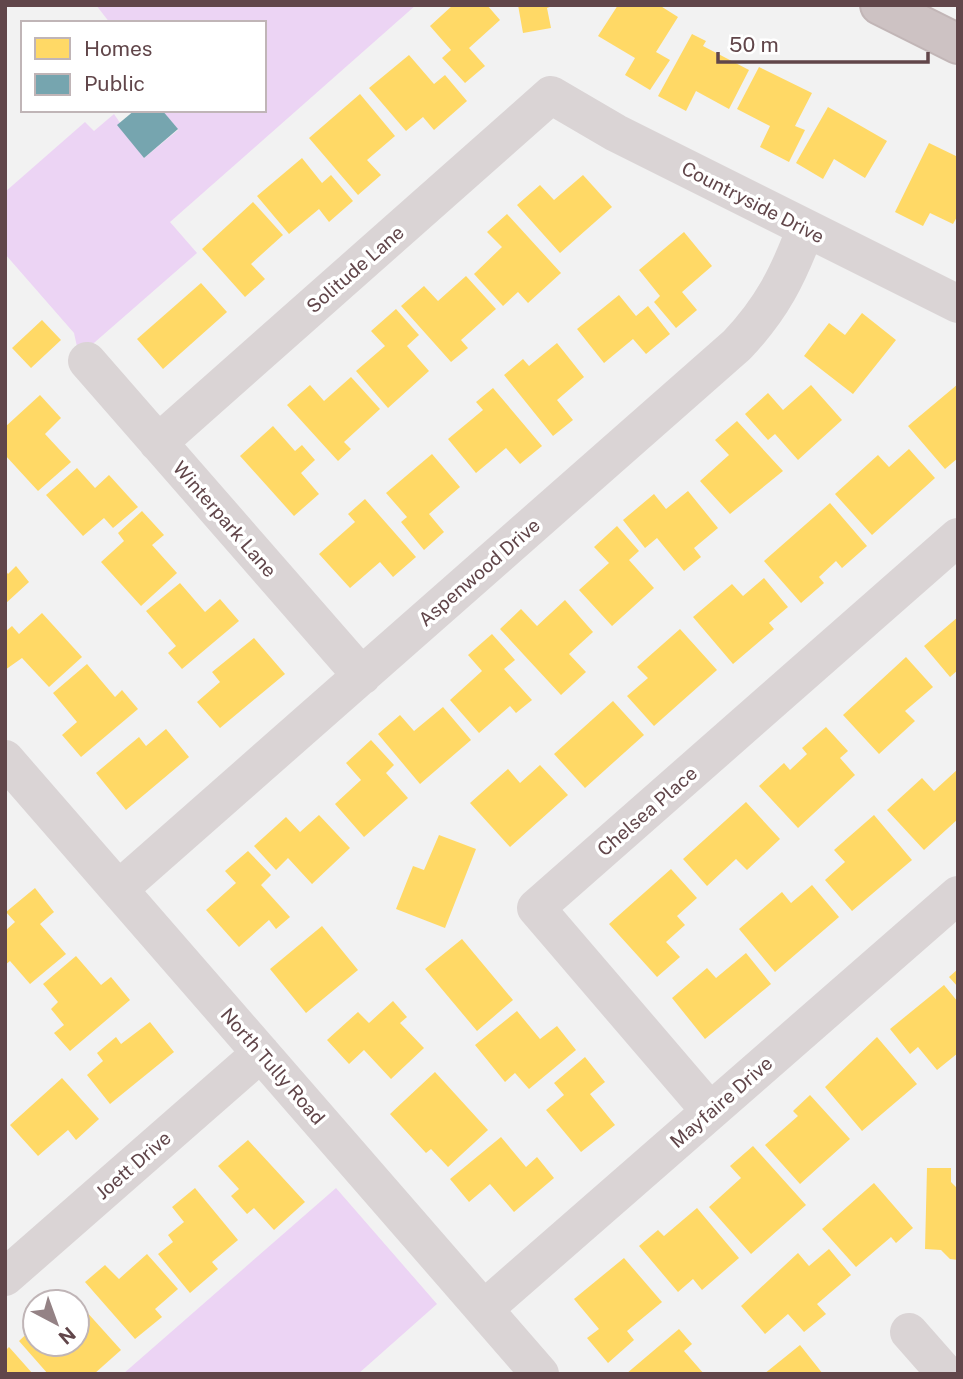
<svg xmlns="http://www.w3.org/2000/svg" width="963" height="1379" font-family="'Public Sans',sans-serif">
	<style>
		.green { fill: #ecd4f4 }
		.homes { fill: #ffd966 }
		.public { fill: #76a5af }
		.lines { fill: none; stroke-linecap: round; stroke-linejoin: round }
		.highway-casing { stroke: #c2b6b7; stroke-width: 42 }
		.minor { stroke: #dad4d5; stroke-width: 38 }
		.highway { stroke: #cdc2c3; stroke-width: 38 }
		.labels { text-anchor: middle; stroke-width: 7; stroke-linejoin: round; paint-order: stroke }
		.street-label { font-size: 19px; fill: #61464a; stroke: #fff }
	</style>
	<rect width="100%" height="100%" fill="#f2f2f2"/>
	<path class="green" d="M96 5H416L170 222 197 253 79 356 74 333 5 254V192L85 122 94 131 114 114 144 158 178 130 162 110H264V23H110Z
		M336 1188 437 1304 358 1374H123Z"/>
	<path class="homes" d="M453 5H487L500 20 469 48 485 66 465 83 442 58 451 50 430 26Z
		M518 5H555L547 8 551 28 523 33Z
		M618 5H659L678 17 656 52 670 60 650 90 625 75 635 58 598 36Z
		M692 34 706 41 703 46 749 70 729 109 696 91 686 111 658 96Z
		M409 55 434 84 445 75 467 101 434 130 423 117 406 131 369 88Z
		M759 67 812 93 795 126 805 130 789 162 760 147 770 126 737 109Z
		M360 94 395 136 367 160 381 175 358 195 309 138Z
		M828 107 887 141 865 178 834 159 823 179 796 163Z
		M929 143 958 157V215L953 224 930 213 923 226 895 212Z
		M302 158 322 183 331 175 353 201 329 222 319 209 289 234 257 196Z
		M583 175 612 207 560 253 517 205 540 185 554 200Z
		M253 202 283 235 251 264 265 279 245 297 202 249Z
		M507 214 561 273 528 303 518 292 503 306 474 274 502 247 487 232Z
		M684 232 712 266 682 292 697 310 676 328 654 302 660 296 639 270Z
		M466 276 496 309 461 340 468 348 451 362 401 306 424 286 438 301Z
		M201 283 227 312 163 369 137 339Z
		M619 295 636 316 648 306 670 334 646 354 633 339 604 363 577 329Z
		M396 309 419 335 407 346 429 371 388 408 356 371 385 346 371 331Z
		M862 313 896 340 853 394 804 356 829 323 845 335Z
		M42 320 61 340 31 368 12 348Z
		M557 343 584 377 557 400 573 420 553 436 504 375 523 359 529 366Z
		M351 377 380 409 344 442 351 449 338 461 287 405 310 385 324 401Z
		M958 384V458L945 469 908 426Z
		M811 385 842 420 798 460 775 434 768 440 745 414 768 393 783 410Z
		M493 388 542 446 520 464 506 448 476 473 448 439 483 410 476 402Z
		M40 395 61 418 45 434 71 462 38 491 5 455V427Z
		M737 421 783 471 730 514 700 481 729 455 715 440Z
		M273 426 295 451 302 445 315 460 301 473 319 494 294 516 240 456Z
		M909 449 935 478 872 535 835 494 878 455 889 467Z
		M432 454 460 487 429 514 444 532 424 550 401 522 407 517 386 493Z
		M77 468 95 488 109 475 138 507 113 528 104 518 83 536 46 495Z
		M688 491 718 528 694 548 701 557 684 571 657 538 645 548 623 520 654 494 666 509Z
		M365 499 416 557 393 577 380 562 350 588 319 554 355 522 348 514Z
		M830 503 867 546 842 568 836 561 819 577 824 583 801 603 764 561Z
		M142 511 164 535 152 545 177 573 141 606 101 562 124 541 118 533Z
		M617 526 639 551 629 560 654 588 612 626 579 590 609 563 594 547Z
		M16 566 29 582 5 604V570L8 574Z
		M764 578 788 607 769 623 774 629 733 664 693 617 732 584 743 596Z
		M180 583 205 612 220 599 239 621 182 669 168 653 176 646 146 611Z
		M565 600 593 632 569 654 586 672 561 695 500 629 521 609 537 626Z
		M42 613 82 657 49 687 22 658 5 670V632L12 626 19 634Z
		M958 617V670L950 677 924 646Z
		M680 629 717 670 654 726 627 696 648 678 637 667Z
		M492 634 515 660 504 669 532 700 516 713 510 706 479 733 450 700 482 671 468 655Z
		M254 638 285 674 220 728 197 702 220 682 212 672Z
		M906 657 933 687 905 711 915 721 879 754 843 715Z
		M87 664 115 697 122 690 138 709 81 757 62 735 77 722 53 693Z
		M613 701 644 735 585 788 554 754Z
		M443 707 471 740 420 784 378 734 400 715 414 731Z
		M826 727 848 751 840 758 855 775 798 828 759 786 784 763 790 770 807 754 802 748Z
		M166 729 189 757 126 810 96 773 139 737 146 746Z
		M371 740 394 765 386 773 408 798 364 837 335 804 361 780 346 763Z
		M540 765 568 795 510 847 470 803 508 769 520 783Z
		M958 769V819L924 850 887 810 922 778 934 791Z
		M746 802 780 839 747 870 736 859 707 886 683 859Z
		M319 815 350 848 312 884 288 858 276 870 254 846 286 817 300 832Z
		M874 815 912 860 852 911 825 880 845 862 834 850Z
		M439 835 476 849 445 928 396 909 413 866 424 870Z
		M248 851 271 875 261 885 290 917 276 929 269 920 239 947 206 910 236 883 225 871Z
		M671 869 697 898 677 916 685 925 666 942 680 957 657 977 609 924Z
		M812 885 839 917 775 972 739 929 782 892 791 903Z
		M35 888 54 912 40 924 66 954 30 984 10 961 5 965V931L15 922 6 912Z
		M322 926 358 970 306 1013 270 969Z
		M462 939 513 1000 477 1031 425 969Z
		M746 953 771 984 705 1039 672 998 707 968 716 978Z
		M76 956 101 985 111 977 130 1000 70 1051 54 1033 64 1025 51 1009 58 1002 43 984Z
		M958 969V987L949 977Z
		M944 985 958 1002V1053L937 1070 918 1047 910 1054 890 1029Z
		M393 1001 407 1017 400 1023 424 1048 391 1079 364 1050 349 1064 327 1040 358 1012 369 1023Z
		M517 1011 540 1039 557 1026 576 1050 529 1089 515 1073 505 1082 475 1045Z
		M150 1022 174 1052 110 1104 87 1075 103 1061 97 1053 116 1037 121 1044Z
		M877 1037 917 1084 862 1131 825 1087Z
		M585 1057 605 1082 590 1094 615 1125 581 1152 546 1110 564 1095 554 1083Z
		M435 1072 488 1130 448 1167 431 1149 426 1153 390 1114Z
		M62 1078 99 1119 76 1140 68 1130 38 1156 10 1125Z
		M810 1095 850 1139 800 1184 765 1145 798 1116 793 1111Z
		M501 1137 526 1167 537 1157 554 1178 514 1212 490 1184 469 1202 450 1179Z
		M248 1140 305 1202 274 1230 254 1208 247 1214 231 1196 239 1189 218 1166Z
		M753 1146 806 1205 751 1254 709 1207 741 1178 730 1166Z
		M927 1168H951V1182L958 1189V1260L950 1259 941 1250 925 1249Z
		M874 1183 913 1228 896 1243 891 1237 856 1267 822 1229Z
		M195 1188 238 1240 212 1262 218 1269 190 1293 158 1254 173 1242 168 1235 184 1222 172 1207Z
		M697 1208 739 1258 702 1290 693 1279 678 1292 639 1246 658 1230 664 1236Z
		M829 1249 851 1275 817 1304 826 1314 804 1332 788 1314 765 1334 741 1306 798 1253 809 1266Z
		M147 1254 178 1289 155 1309 162 1317 135 1339 85 1282 105 1265 119 1279Z
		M624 1258 662 1302 627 1331 634 1340 608 1363 587 1338 599 1329 574 1299Z
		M85 1310 121 1350 94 1374H48L19 1341 35 1326V1344H77V1317Z
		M679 1329 692 1344 684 1351 704 1374H626Z
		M800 1345 823 1374H764Z
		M9 1347 33 1374H5V1351Z"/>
	<path class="public" d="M135 110H162L178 129 144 158 117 125Z"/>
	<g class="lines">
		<g class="highway-casing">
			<path id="highway" d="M880 5 958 44"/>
		</g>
		<path class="minor" d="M87 361 362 676
			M158 443 551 95 616 133 958 304
			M5 759 540 1374
			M119 889 737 345C772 308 788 276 806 228
			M710 1111 536 908 958 537
			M5 1277 261 1053
			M484 1309 958 895
			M909 1332 946 1374"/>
		<use href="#highway" class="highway"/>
	</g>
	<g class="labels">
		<g class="street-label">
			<text transform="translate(753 202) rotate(27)" y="7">Countryside Drive</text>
			<text transform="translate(355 269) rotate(-41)" y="7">Solitude Lane</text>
			<text transform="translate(225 519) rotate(49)" y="7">Winterpark Lane</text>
			<text transform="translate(479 572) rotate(-41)" y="7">Aspenwood Drive</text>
			<text transform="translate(647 811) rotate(-41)" y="7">Chelsea Place</text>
			<text transform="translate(273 1066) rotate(49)" y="7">North Tully Road</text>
			<text transform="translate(721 1102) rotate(-41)" y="7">Mayfaire Drive</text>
			<text transform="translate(133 1165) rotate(-41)" y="7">Joett Drive</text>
		</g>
	</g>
	<rect width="963" height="1379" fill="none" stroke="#61464a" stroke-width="14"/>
	<rect x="21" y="21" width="245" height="91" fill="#ffffff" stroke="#c0b5b7" stroke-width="2"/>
	<rect x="35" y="38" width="35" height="21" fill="#ffd966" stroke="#c0b5b7" stroke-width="2"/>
	<text x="84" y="56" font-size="21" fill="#61464a">Homes</text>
	<rect x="35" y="74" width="35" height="21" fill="#76a5af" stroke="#c0b5b7" stroke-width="2"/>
	<text x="84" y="91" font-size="21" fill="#61464a">Public</text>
	<g transform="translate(56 1323) rotate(139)"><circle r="33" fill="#ffffff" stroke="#c0b5b7" stroke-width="2"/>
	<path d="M0-5L12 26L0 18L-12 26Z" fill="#948285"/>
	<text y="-10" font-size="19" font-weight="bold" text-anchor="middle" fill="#61464a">N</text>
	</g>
	<path d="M718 52v10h210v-10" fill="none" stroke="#61464a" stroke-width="3.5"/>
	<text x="729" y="52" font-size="21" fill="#61464a" stroke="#ffffff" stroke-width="5" paint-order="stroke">50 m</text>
</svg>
